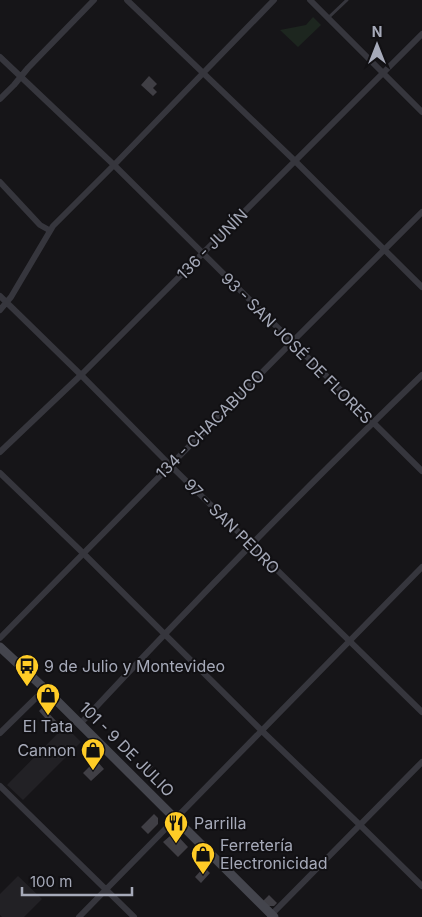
<svg xmlns="http://www.w3.org/2000/svg" width="422" height="917" font-family="Inter,sans-serif">
	<style>
		.built { fill: #222125 }
		.green { fill: #1d261f }
		.building { fill: #403f45 }
		.lines { fill: none; stroke-linecap: round; stroke-linejoin: round }
		.lane { stroke: #36363d; stroke-width: 3 }
		.street { stroke: #36363d; stroke-width: 6 }
		.secondary { stroke: #44454d; stroke-width: 9 }
		.labels { text-anchor: middle; stroke-width: 4; stroke-linejoin: round; paint-order: stroke }
		.street-label { font-size: 16px; fill: #a6aab9; stroke: #111013 }
		.poi-label { font-size: 16px; fill: #a6aab9; stroke: #111013; text-anchor: start }
	</style>
	<rect width="100%" height="100%" fill="#161518"/>
	<path class="built" d="M65 726 81 742 23 800 7 785Z
		M18 876 42 899 24 917H2L0 915V894Z"/>
	<path class="green" d="M313 17 321 25 298 47 280 30 306 25Z"/>
	<path class="building" d="M149 76 157 84 153 88 157 92 153 96 141 85Z
		M43 707 57 722 52 726 39 711Z
		M96 760 104 769 91 781 83 773Z
		M147 761 153 766 145 775 139 769Z
		M154 814 158 818V824L148 834 141 827Z
		M175 833 188 847 178 857 163 842 170 836Z
		M204 867 210 873 201 883 195 877Z
		M269 895 277 903 274 906H268L263 901Z"/>
	<g class="lines">
		<path class="lane" d="M328 18 347 0"/>
		<path class="street" d="M127 0 295 161 422 287
			M310 0 422 112
			M0 57 114 165 422 471
			M0 99 14 85 28 68 94 0
			M0 182 40 225 49 230
			M0 296 81 375 170 465 422 712
			M0 310 11 297 53 226 114 165 274 0
			M0 452 81 375 422 34
			M0 473 84 554 262 731 360 825 422 886
			M0 638 292 342 422 212
			M80 724C191 605 305 488 422 375
			M0 733 45 689
			M0 786 134 917
			M270 916 422 762
			M79 917 422 567"/>
		<path class="secondary" d="M0 647 45 689 274 917"/>
	</g>
	<defs>
		<g id="bus-pin" transform="scale(1.25)"><path d="M0 17L-7.5 6A9.5 9.5 0 1 1 7.5 6Z" fill="#ffcc26" stroke="#111013"/><path d="M-5-6H5V4H4V6H2V4H-2V6H-4V4H-5ZM-3.5-4V0h7V-4ZM-3.5 1.2v1.5H-2V1.2ZM2 1.2v1.5H3.5V1.2Z" fill="#111"/></g>
		<g id="shop-pin" transform="scale(1.25)"><path d="M0 17L-7.5 6A9.5 9.5 0 1 1 7.5 6Z" fill="#ffcc26" stroke="#111013"/><path d="M-5-2.5h2.3a2.7 3.5 0 0 1 5.4 0H5L5.5 6h-11ZM-1.5-2.5h3a1.5 2.3 0 0 0-3 0Z" fill="#111"/></g>
		<g id="restaurant-pin" transform="scale(1.25)"><path d="M0 17L-7.5 6A9.5 9.5 0 1 1 7.5 6Z" fill="#ffcc26" stroke="#111013"/><path d="M-5-6h1v4h1v-4h1v4h1v-4h1v5L-1.5 .5V6h-2V.5L-5-1ZM5-6V6H3V1.5H1.5Q1.5-4 5-6Z" fill="#111"/></g>
	</defs>
	<g fill-rule="evenodd">
		<use href="#bus-pin" x="27" y="666"/>
		<use href="#shop-pin" x="48" y="695"/>
		<use href="#shop-pin" x="93" y="750"/>
		<use href="#restaurant-pin" x="176" y="823"/>
		<use href="#shop-pin" x="203" y="854"/>
	</g>
	<g class="labels">
		<g class="street-label">
			<text transform="translate(212 244) rotate(-45)" y="6">136 - JUNÍN</text>
			<text transform="translate(297 348) rotate(45)" y="6">93 - SAN JOSÉ DE FLORES</text>
			<text transform="translate(210 424) rotate(-45)" y="6">134 - CHACABUCO</text>
			<text transform="translate(232 526) rotate(45)" y="6">97 - SAN PEDRO</text>
			<text transform="translate(127 749) rotate(45)" y="6">101 - 9 DE JULIO</text>
		</g>
		<g class="poi-label">
			<text x="44" y="672">9 de Julio y Montevideo</text>
			<text x="48" y="732" text-anchor="middle">El Tata</text>
			<text x="76" y="756" text-anchor="end">Cannon</text>
			<text x="194" y="829">Parrilla</text>
			<text x="220" y="851">Ferretería<tspan x="220" dy="18">Electronicidad</tspan></text>
		</g>
	</g>
	<g transform="translate(377 45)" stroke="#111013" stroke-width="4" paint-order="stroke">
	<path d="M0-4L9 19L0 12L-9 19Z" fill="#a6aab9"/>
	<text y="-8" font-size="14" font-weight="bold" text-anchor="middle" fill="#a6aab9">N</text>
	</g>
	<path d="M22 887v8h110v-8" fill="none" stroke="#a6aab9" stroke-width="2.5"/>
	<text x="30" y="887" font-size="15" fill="#a6aab9" stroke="#111013" stroke-width="4" paint-order="stroke">100 m</text>
</svg>
